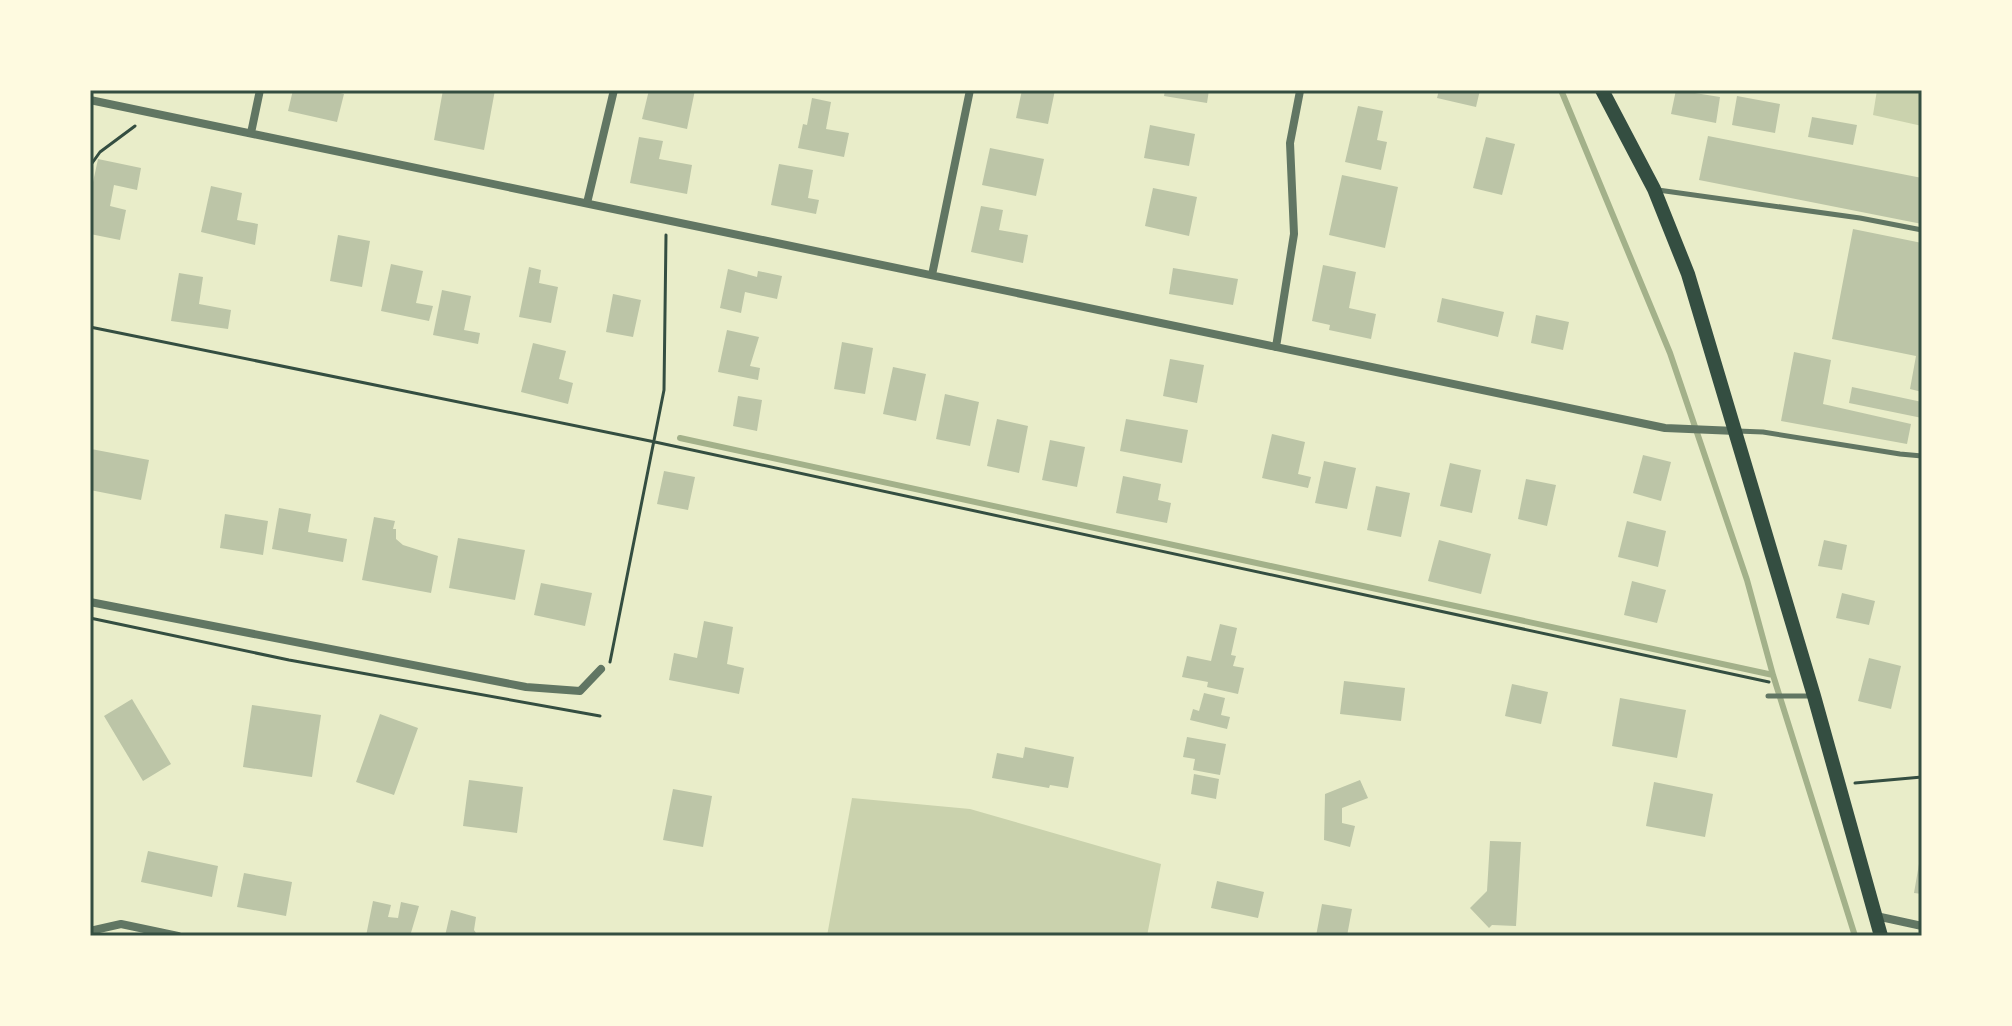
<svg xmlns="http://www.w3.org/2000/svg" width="2012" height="1026" font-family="'Zilla Slab',serif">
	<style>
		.green { fill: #cad2ad }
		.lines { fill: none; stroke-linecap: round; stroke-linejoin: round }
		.stream { stroke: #a3b18a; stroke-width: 6 }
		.building { fill: #bcc5a7 }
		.path { stroke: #344e41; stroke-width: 3 }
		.service { stroke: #617663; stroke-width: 5 }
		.minor { stroke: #617663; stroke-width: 8 }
		.secondary { stroke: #344e41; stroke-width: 14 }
		.neatline { fill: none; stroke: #344e41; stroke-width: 3 }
	</style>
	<rect width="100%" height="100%" fill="#e9edc9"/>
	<path class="green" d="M1877 90H1922V126L1873 115Z
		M852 798 970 809 1161 864 1147 936H827Z"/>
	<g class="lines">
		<path class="stream" d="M1561 90 1670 353 1747 580 1773 675 1855 936
			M680 438 1773 675"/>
	</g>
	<path class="building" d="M293 90H328L344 94 337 122 288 111Z
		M443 90H495L484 150 434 140Z
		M649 90H695L687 129 642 119Z
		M1022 90H1055L1048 124 1016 118Z
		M1165 90H1209L1207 103 1164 96Z
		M1439 90H1480L1476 107 1437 98Z
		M1676 90 1720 97 1716 123 1671 114Z
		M1737 96 1780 104 1775 133 1732 125Z
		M812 98 831 102 826 129 849 133 844 157 798 148 803 124 807 125Z
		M1358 106 1383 111 1377 140 1387 142 1381 170 1345 162Z
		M1812 117 1857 125 1853 145 1808 137Z
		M1150 125 1195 134 1189 166 1144 158Z
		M1708 136 1922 178V224L1699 180Z
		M639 137 663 141 659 159 692 165 687 194 630 183Z
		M1486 137 1515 144 1502 195 1473 188Z
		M990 148 1044 159 1036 196 982 185Z
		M98 159 141 168 137 190 114 185 110 206 126 210 120 240 90 234V196Z
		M779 164 813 170 808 198 819 200 816 214 771 205Z
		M1342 175 1398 187 1385 248 1329 235Z
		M211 186 242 193 237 220 258 224 255 245 201 232Z
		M1153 188 1197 197 1189 236 1145 226Z
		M981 206 1003 210 999 230 1028 235 1023 263 971 252Z
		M1853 229 1922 243V392L1910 389 1916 356 1832 339Z
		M338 235 370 241 362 287 330 281Z
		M391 264 423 271 416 303 433 306 429 321 381 311Z
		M1323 265 1356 272 1349 308 1376 314 1371 339 1329 330 1330 325 1312 321Z
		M529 267 541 270 539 283 558 287 551 323 519 317Z
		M1173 268 1238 279 1233 305 1169 294Z
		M728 269 757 277 758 271 782 276 777 299 745 292 741 313 720 308Z
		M179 273 203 277 199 304 231 310 228 329 171 321Z
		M442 290 471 296 464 330 480 333 478 344 433 335Z
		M613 294 641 300 633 337 606 332Z
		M1442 298 1504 312 1498 337 1437 322Z
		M1536 315 1569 322 1563 350 1531 343Z
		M727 330 759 337 750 366 760 368 758 380 718 372Z
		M842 342 873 348 865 394 834 389Z
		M533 343 566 351 559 379 573 383 568 404 521 392Z
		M1794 352 1831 360 1823 404 1911 424 1907 444 1781 421Z
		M1170 359 1204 365 1197 403 1163 396Z
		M893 367 926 374 916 421 883 414Z
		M1852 387 1922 402V418L1849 403Z
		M945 394 979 402 970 446 936 439Z
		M738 396 762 400 757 431 733 426Z
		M997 419 1028 426 1019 473 987 466Z
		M1126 419 1188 430 1182 463 1120 451Z
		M1272 434 1305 442 1298 474 1311 477 1308 488 1262 478Z
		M1050 440 1085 447 1077 487 1042 480Z
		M91 449 149 460 141 500 90 490Z
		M1643 455 1671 462 1661 501 1633 493Z
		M1324 461 1356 468 1347 509 1315 503Z
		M1450 463 1481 470 1472 513 1440 506Z
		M664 471 695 477 688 510 657 504Z
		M1123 476 1161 484 1158 500 1171 503 1167 523 1116 513Z
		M1526 479 1556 485 1547 526 1518 519Z
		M1376 486 1410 493 1401 537 1367 530Z
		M279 508 311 514 308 532 347 539 343 562 272 549Z
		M225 514 268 521 263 555 220 548Z
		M374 517 395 521 393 529H396V539L403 545 438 556 431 593 362 580Z
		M1627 521 1666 531 1658 567 1618 557Z
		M458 538 525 550 515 600 449 588Z
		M1439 540 1491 554 1481 594 1428 581Z
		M1824 540 1847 545 1842 570 1818 566Z
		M1632 581 1666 590 1657 623 1624 615Z
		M541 583 592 593 585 626 534 615Z
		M1842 593 1875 601 1869 625 1836 618Z
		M704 621 733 627 727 664 744 668 739 694 669 680 674 653 697 658Z
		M1220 624 1237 628 1231 655 1236 656 1233 666 1244 668 1238 694 1207 687 1208 682 1182 677 1187 656 1211 661Z
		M1869 658 1901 666 1891 709 1858 701Z
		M1344 681 1405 688 1401 721 1340 714Z
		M1512 684 1548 692 1541 724 1505 716Z
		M1204 693 1225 698 1221 715 1230 717 1227 729 1190 720 1193 709 1199 711Z
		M1620 698 1686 710 1677 758 1612 746Z
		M132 699 171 764 143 781 104 716Z
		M252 705 321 715 312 777 243 767Z
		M380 714 418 728 394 795 356 782Z
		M1187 737 1226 744 1220 775 1193 770 1195 759 1183 757Z
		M1025 747 1074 757 1068 788 1050 785 1049 788 992 778 997 753 1023 758Z
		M1194 774 1219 779 1216 799 1191 794Z
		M469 780 523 787 517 833 463 826Z
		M1360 780 1368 798 1342 808V823L1355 826 1350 847 1324 840 1325 794Z
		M1654 782 1713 794 1705 837 1646 826Z
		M673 789 712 796 703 847 663 840Z
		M1490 841 1521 842 1516 926 1492 925 1489 928 1470 908 1487 891Z
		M148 851 218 866 212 897 141 882Z
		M1920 858H1922V894L1914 893Z
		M244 873 292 882 286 916 237 907Z
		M1217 881 1264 892 1258 918 1211 908Z
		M373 901 391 905 388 917 398 918 401 902 419 906 410 936H366Z
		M1322 904 1352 909 1347 936H1316Z
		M451 910 476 917 474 930 478 936H445Z"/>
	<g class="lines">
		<path class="path" d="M90 166 100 152 135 126
			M90 327 655 442 1769 682
			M90 618 289 660 600 716
			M610 662 664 390 666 235
			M1855 783 1922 777"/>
		<path class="service" d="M1658 190 1860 218 1922 230
			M1737 431 1763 432 1900 454 1922 456
			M1768 696H1811"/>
		<path class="minor" d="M90 100 1665 428 1736 431
			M251 133 260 90
			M587 203 614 90
			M932 275 970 90
			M1276 347 1294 234 1290 143 1300 91
			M90 602 526 687 580 691 601 669
			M1876 916 1922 926
			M90 931 121 924 178 936"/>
		<path class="secondary" d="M1602 90 1654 189 1688 274 1814 696 1881 936"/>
	</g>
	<rect width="2012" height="1026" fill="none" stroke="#fefae0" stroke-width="184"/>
	<rect x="92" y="92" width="1828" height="842" class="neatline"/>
</svg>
